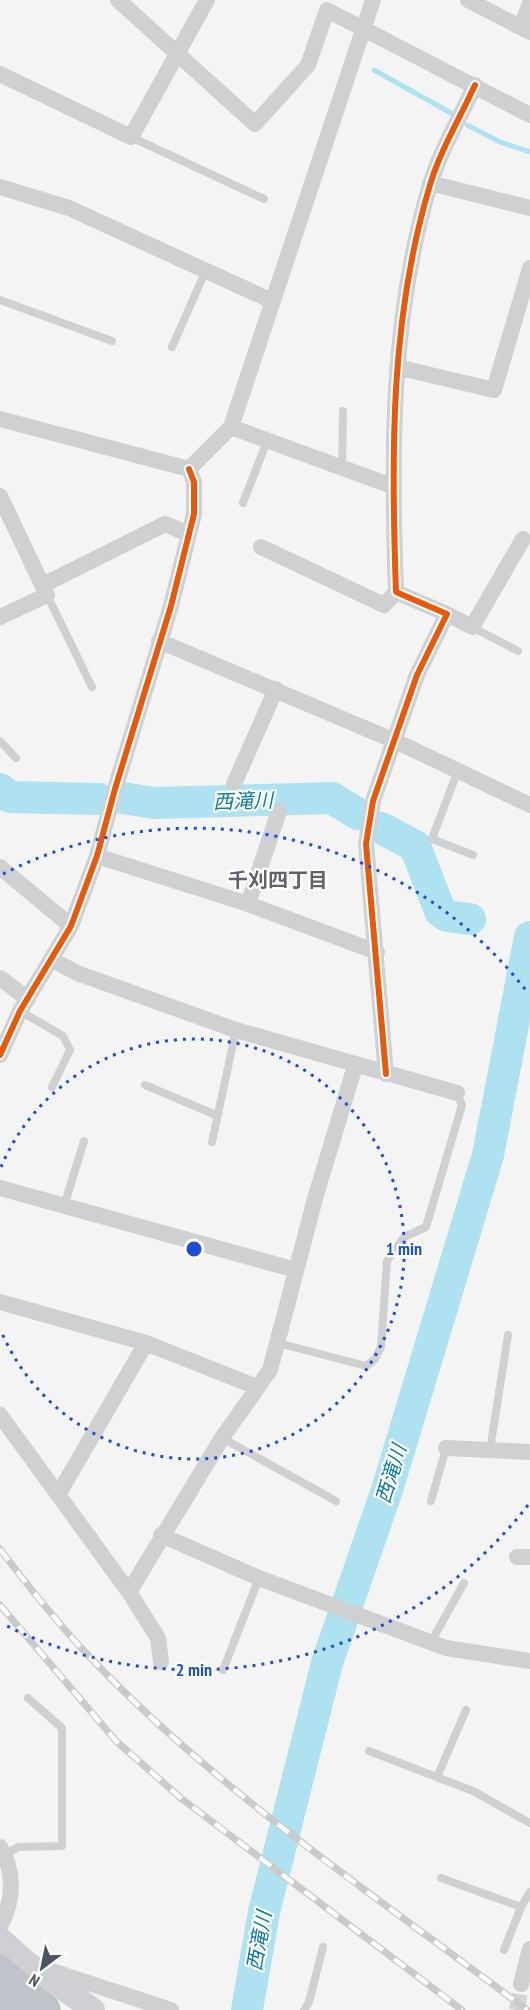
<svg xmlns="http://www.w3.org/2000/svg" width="530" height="2010" font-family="'PT Sans Narrow','Noto Sans JP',sans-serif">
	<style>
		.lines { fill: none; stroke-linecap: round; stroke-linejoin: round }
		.stream { stroke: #aee2f0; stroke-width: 5 }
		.river { stroke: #aee2f0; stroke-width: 32 }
		.street-tunnel { stroke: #d2d4d7; stroke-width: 16; stroke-dasharray: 16 8; stroke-linecap: butt }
		.highway-casing { stroke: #b9bec3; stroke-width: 33 }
		.lane { stroke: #ced0d2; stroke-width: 8 }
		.street { stroke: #ced0d2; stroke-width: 16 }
		.secondary { stroke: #ced0d4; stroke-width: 24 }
		.highway { stroke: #bec4c9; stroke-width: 30 }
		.rail-casing { stroke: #c9cacc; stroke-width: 7 }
		.rail { stroke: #fff; stroke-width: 4.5; stroke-dasharray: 14; stroke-linecap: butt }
		.cycleway-casing { stroke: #fff; stroke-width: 10 }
		.cycleway { stroke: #e8590c; stroke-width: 6 }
		.ring { fill: none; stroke: #1d4ed8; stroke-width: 3; stroke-dasharray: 3 6 }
		.labels { text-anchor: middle; stroke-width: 4.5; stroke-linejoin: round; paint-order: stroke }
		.water-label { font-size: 20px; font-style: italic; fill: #0c7c9b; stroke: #fff }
		.neighbourhood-label { font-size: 20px; font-weight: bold; fill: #5f6368; stroke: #fff }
		.centre { fill: #1d4ed8; stroke: #fff; stroke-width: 3 }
		.ring-label { font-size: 18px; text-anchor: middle; font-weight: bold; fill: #1d4ed8; stroke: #fff; stroke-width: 4.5; stroke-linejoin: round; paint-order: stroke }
	</style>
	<rect width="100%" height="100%" fill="#f4f4f4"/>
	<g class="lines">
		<path class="stream" d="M374 70 451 113
			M467 125 500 142 530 152"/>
		<path class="river" d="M0 789 10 797 99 799
			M123 798 154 803 332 798 358 814
			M381 828 415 846 440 911 447 916 470 919
			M247 2010 264 1912 327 1663 387 1490 488 1155 530 937"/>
		<path class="street-tunnel" d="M517 2010 521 1984"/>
		<g class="highway-casing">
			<path id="highway" d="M0 1970 44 2010
				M0 2005 6 2010"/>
		</g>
		<path class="lane" d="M131 137 264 199
			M0 300 112 341
			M172 347 206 270
			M342 468 343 411
			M243 503 267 441
			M47 595 92 687
			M472 627 518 651
			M0 741 16 758
			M458 770 432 839 473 855
			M20 1011 63 1036 70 1050 52 1087
			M145 1085 216 1115
			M212 1142 236 1030
			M64 1206 84 1141
			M278 1343 366 1366 375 1359 381 1347 387 1261 404 1237 426 1227 462 1105 457 1093
			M222 1438 336 1501
			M490 1450 508 1335
			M431 1501 446 1448
			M431 1642 464 1583
			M223 1670 259 1578
			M369 1751 473 1791 530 1823
			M437 1777 466 1710
			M5 1855 18 1847 62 1846V1728L28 1698
			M441 1878 521 1907 530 1892
			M504 1950 521 1907
			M304 2010 309 2002 323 1947"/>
		<path class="street" d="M118 0 255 124 308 65 327 10 530 115
			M468 0 530 32
			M521 27 530 4
			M0 74 131 137 207 0
			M430 183 530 208
			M0 187 69 208 272 301
			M397 367 494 390 530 268
			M0 419 189 469
			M231 427 392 486
			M189 469 231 427 373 0
			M0 496 47 595 0 617
			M261 547 384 605 396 592
			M43 585 165 524 189 534
			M447 614 472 627 523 539
			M159 641 395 741 530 805
			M234 784 276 689
			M97 856 248 904 377 952
			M0 867 71 926
			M248 904 279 811
			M51 959 77 973 236 1030 457 1093
			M0 978 28 999
			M0 1055 20 1011 71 926 97 856 115 789 171 606 194 514V482L189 469
			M386 1074 366 844 373 801 417 675 447 614 396 592C391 455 390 318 430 185 440 151 460 118 475 85
			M0 1188 296 1270
			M0 1302 146 1343 257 1387
			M0 1415 129 1592 158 1638 161 1662
			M446 1448 530 1452
			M58 1495 146 1343
			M161 1535 259 1578 446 1648 530 1661
			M517 1557H530
			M129 1592 222 1438 270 1370 316 1195 355 1066
			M0 1847C15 1871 14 1902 0 1926
			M49 1970 171 2010
			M521 1984 530 1949"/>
		<path class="secondary" d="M0 1939 26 1962 93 2010"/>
		<use href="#highway" class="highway"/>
		<g class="rail-casing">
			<path id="rail" d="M0 1549C28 1586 56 1621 87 1654 214 1789 379 1898 527 2010
				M0 1605 116 1741 182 1799 462 2010"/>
		</g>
		<use href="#rail" class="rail"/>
		<g class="cycleway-casing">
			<path id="cycleway" d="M0 1055 20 1011 71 926 97 856 115 789 171 606 194 514V482L189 469
				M386 1074 366 844 373 801 417 675 447 614 396 592C391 455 390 318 430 185 440 151 460 118 475 85"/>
		</g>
		<use href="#cycleway" class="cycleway"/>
	</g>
	<g class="ring">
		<path d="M1 1167A210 210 0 1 1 1 1331"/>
		<path d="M528 1505A421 421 0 0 1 3 1624M3 874A421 421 0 0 1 528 993"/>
	</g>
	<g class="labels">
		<g class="water-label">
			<text transform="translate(243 801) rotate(-2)" y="7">西滝川</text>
			<text transform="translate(391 1474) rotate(-73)" y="7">西滝川</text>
			<text transform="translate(259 1941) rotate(-80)" y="7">西滝川</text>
		</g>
		<g class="neighbourhood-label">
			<text x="278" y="887">千刈四丁目</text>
		</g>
	</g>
	<circle cx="194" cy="1249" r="9" class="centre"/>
	<g class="ring-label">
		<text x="404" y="1255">1 min</text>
		<text x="194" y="1676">2 min</text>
	</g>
	<g transform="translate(42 1968) rotate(212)" stroke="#ffffff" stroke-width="4.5" paint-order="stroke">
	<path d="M0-4.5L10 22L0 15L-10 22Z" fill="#4a5661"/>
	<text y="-9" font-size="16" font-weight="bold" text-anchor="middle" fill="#4a5661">N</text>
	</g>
</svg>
